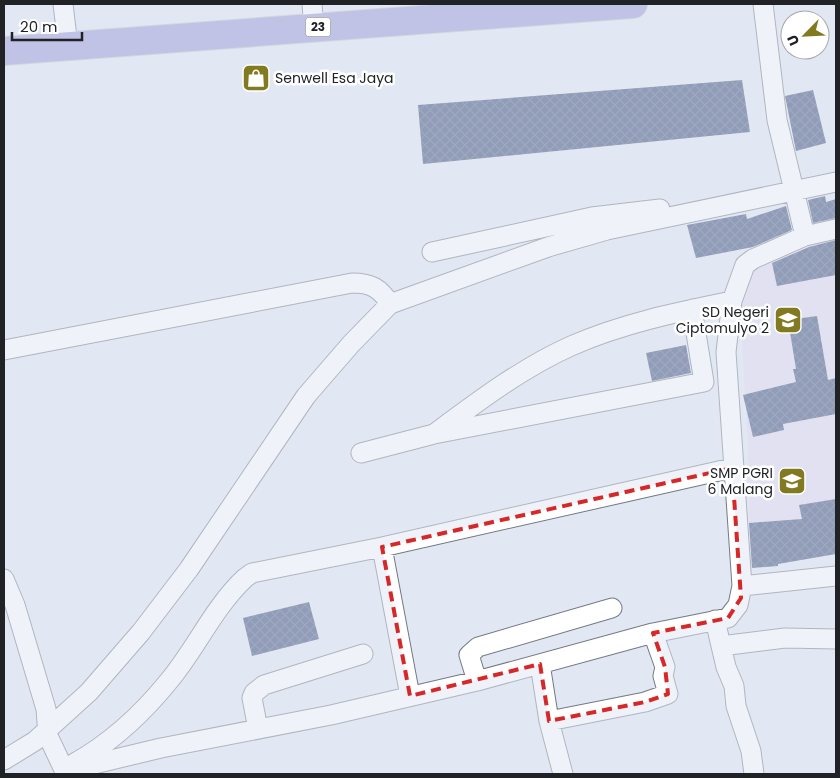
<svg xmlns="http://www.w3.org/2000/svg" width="840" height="778" font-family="Poppins,sans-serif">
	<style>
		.education { fill: #e1daf0 }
		.building { fill: url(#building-cross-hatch) }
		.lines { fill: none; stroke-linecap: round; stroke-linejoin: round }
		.minor-casing { stroke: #747983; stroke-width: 21 }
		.trunk-casing { stroke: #c5c6c7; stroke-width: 30 }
		.minor { stroke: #fff; stroke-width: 19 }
		.trunk { stroke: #9897d7; stroke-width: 28 }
		.marked { fill: none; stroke: #d62828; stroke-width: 4; stroke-dasharray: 10 6; stroke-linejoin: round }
		.labels { text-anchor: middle; stroke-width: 5; stroke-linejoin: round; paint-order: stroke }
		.shield { fill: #fff; stroke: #636467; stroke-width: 1 }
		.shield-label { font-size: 12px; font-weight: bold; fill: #202226 }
		.poi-label { font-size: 14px; fill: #202226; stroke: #fff; text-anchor: end }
	</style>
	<defs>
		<pattern id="building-cross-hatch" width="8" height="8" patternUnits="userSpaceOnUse" patternTransform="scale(1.25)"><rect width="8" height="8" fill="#2f4472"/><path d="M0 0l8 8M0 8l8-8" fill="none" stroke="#4b5c81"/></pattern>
	</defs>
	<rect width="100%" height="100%" fill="#e2e8f3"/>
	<path class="education" d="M836 240V517L749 529 748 446 739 290 755 266 776 253Z"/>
	<path class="building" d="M742 80 750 132 423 164 418 105Z
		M813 90 826 143 796 151 785 96Z
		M825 196 826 202 836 199V218L813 223 808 200Z
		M786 206 792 230 753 247 696 258 687 225 746 214 747 219Z
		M836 240V275L777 286 772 263 809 247Z
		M817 316 828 380 836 378V414L783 424 784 430 753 437 743 395 796 382 793 369H796L788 320Z
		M686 345 691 373 652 381 646 353Z
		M836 499V554L778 564V566L752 568 749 523 802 519 799 505Z
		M309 602 319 639 252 656 243 618Z"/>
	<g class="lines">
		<g class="minor-casing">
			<path id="minor" d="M63 4 68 46
				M312 4 314 28
				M763 4 777 120 805 236
				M432 252 592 217 660 209
				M692 309 704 382 434 434C477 402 522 368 571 346 623 323 678 312 732 301
				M4 350 352 283C371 283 380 288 390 304
				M361 453 434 434
				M4 579 15 605 46 709 48 736 66 774
				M742 586 836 576
				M715 620 726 667 734 686 736 706 751 751 754 774
				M721 646 785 638 836 639
				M540 664 549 721 563 774
				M477 681 469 655 478 647 612 608
				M410 696 382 547 732 468
				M549 721 645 702 668 694 663 676 665 667 653 633
				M258 729 252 698 254 693 264 685 363 654
				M4 760 35 741 89 692 141 632 189 569 306 396 351 344 390 304 548 247 607 230 836 182
				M73 764C109 744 142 714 168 682 196 649 213 608 245 578L252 573 382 547
				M65 771 161 748 331 715 477 681 653 633 728 618 738 605 742 586 726 352 732 301 745 265 753 259 805 236 836 229"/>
		</g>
		<g class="trunk-casing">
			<path id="trunk" d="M4 51C213 35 423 21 633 4"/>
		</g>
		<use href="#minor" class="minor"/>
		<use href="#trunk" class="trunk"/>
	</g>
	<path d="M0 0H840V778H0ZM732 468 741 598 728 618 653 633 665 667 668 694 645 702 549 721 540 664 410 696 382 547Z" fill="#e2e8f3" fill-opacity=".55" fill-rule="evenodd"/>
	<path class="marked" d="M732 468 741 598 728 618 653 633 665 667 668 694 645 702 549 721 540 664 410 696 382 547Z"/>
	<defs>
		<g id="shop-square" transform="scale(1.4375)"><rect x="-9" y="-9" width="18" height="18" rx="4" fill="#827a20" stroke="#fff"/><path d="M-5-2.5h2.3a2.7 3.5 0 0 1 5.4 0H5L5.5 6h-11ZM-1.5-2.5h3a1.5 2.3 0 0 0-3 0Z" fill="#fff"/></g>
		<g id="school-square" transform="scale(1.4375)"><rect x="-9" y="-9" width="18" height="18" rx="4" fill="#827a20" stroke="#fff"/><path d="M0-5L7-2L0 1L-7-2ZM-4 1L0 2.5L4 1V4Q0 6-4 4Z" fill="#fff"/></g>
	</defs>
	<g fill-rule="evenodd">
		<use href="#shop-square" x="256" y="78"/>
		<use href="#school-square" x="788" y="320"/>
		<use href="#school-square" x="792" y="481"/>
	</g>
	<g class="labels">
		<rect class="shield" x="305.5" y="17.5" width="25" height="19" rx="4"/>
		<g class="shield-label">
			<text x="318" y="31">23</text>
		</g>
		<g class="poi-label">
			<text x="275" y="83" text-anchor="start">Senwell Esa Jaya</text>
			<text x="769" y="317">SD Negeri<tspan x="769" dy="16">Ciptomulyo 2</tspan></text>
			<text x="773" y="478">SMP PGRI<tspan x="773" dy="16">6 Malang</tspan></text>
		</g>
	</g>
	<rect width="840" height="778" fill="none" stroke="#202226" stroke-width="10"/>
	<g transform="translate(805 35) rotate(246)"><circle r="24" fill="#ffffff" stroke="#a6a7a8"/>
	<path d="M0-4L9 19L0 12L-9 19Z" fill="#827a20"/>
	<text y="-8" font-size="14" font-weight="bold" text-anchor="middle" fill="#202226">U</text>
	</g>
	<path d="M12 32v8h70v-8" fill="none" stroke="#202226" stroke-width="2.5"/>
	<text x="20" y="32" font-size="15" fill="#202226" stroke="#ffffff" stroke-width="4" paint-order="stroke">20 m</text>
</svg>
